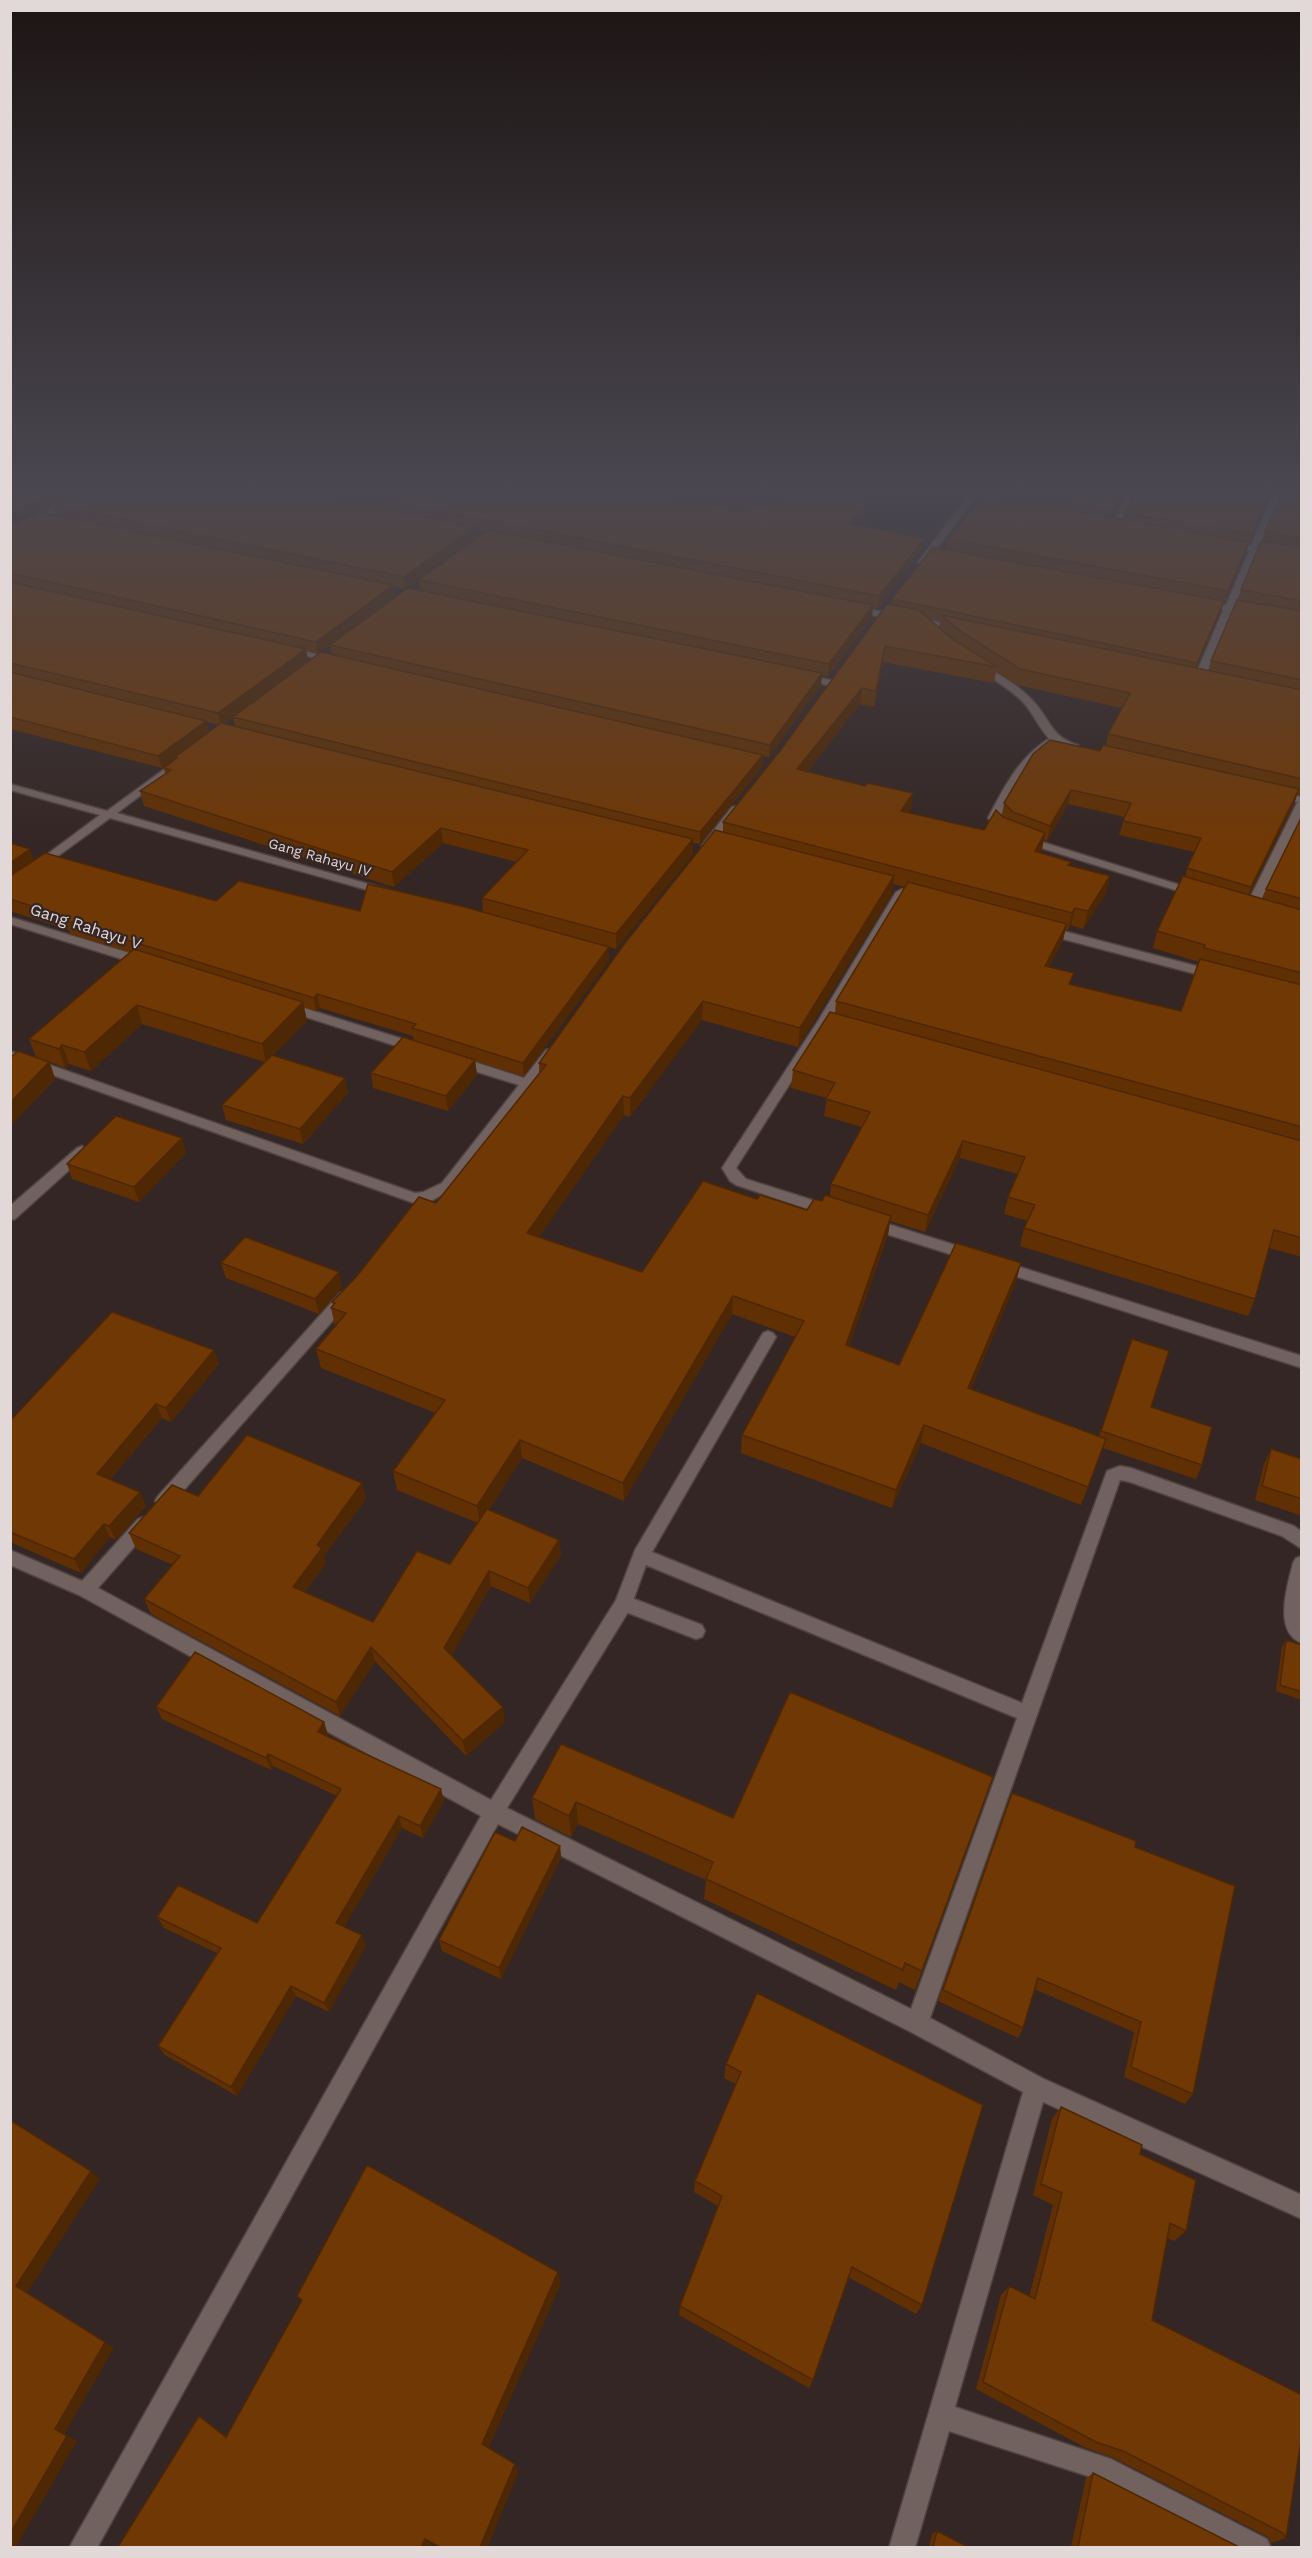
<svg xmlns="http://www.w3.org/2000/svg" width="1312" height="2558" font-family="'Work Sans',sans-serif">
	<style>
		.lines { fill: none; stroke-linecap: round; stroke-linejoin: round }
		.lane-casing { stroke: #4f4342; stroke-width: 3 }
		.street-casing { stroke: #4f4342; stroke-width: 3 }
		.lane { fill: #72625f; fill-rule: evenodd }
		.street { fill: #72625f; fill-rule: evenodd }
		.wall { fill: #603004; fill-rule: evenodd }
		.shaded-wall { fill: #4e2704 }
		.building { fill: #703805; stroke: #4e2704; stroke-width: 1.5 }
		.labels { text-anchor: middle; stroke-width: 4.5; stroke-linejoin: round; paint-order: stroke }
		.far-street-label { font-size: 14px; fill: #e2d8d7; stroke: #342624 }
		.street-label { font-size: 16px; fill: #e2d8d7; stroke: #342624 }
	</style>
	<rect width="100%" height="100%" fill="#342624"/>
	<g class="lines">
		<g class="lane-casing">
			<path id="lane" d="M1050 738 1059 740 1029 766 999 818 1005 826 996 828 988 818C1004 787 1019 757 1050 738Z
				M1302 800V815L1256 910 1254 912H1246L1244 910 1297 803Z
				M1023 836 1199 891 1201 893 1195 896 1191 895 1019 841 1017 839Z
				M624 1595 702 1625 705 1631 702 1637 696 1639 618 1609 615 1603 618 1597Z"/>
		</g>
		<g class="street-casing">
			<path id="street" d="M97 486H107L10 536V530Z
				M906 486H925L971 493 976 486H984L925 564 922 565 918 562 967 497Z
				M1131 486H1139L1118 526 1111 528Z
				M1279 487 1283 489 1258 548 1302 555V560L1256 553 1234 607 1258 613 1254 616 1232 612 1204 679 1196 681 1194 679 1223 610 1199 604 1203 601 1226 605 1249 551 1224 545 1228 542 1251 546 1275 489Z
				M853 606 959 626 964 629 959 632 850 611 849 609Z
				M288 646 338 658 340 660 335 663 285 651 283 649Z
				M976 664H982C1000 675 1018 685 1032 700 1051 719 1049 736 1078 745V749C1046 754 1039 717 1021 700 1008 688 992 678 976 668Z
				M802 674 835 681 837 683 832 686 799 679V675Z
				M181 757 185 758V762L117 813 390 890 392 892 390 894H382L110 818 10 891V882L100 815 10 790V784L107 811Z
				M1276 791 1302 797V803L1272 796 1271 794Z
				M736 806 741 809 740 811 710 849H702V845L732 807Z
				M902 889 908 892 830 1021 736 1168 746 1179 834 1207 836 1211 829 1216 736 1185 730 1181 722 1168 818 1021 896 892Z
				M10 917 149 959 151 962 149 965H141L10 924Z
				M1044 926 1219 972 1221 975 1215 979 1040 933V927Z
				M288 1003 422 1045 423 1048 422 1051H412L284 1010V1004Z
				M551 1049 556 1050 557 1053 556 1056 452 1189 431 1201 414 1203 10 1060V1051L415 1193 423 1192 442 1183 519 1085 452 1064 450 1061 452 1058H462L524 1078 546 1050Z
				M82 1146 89 1151 87 1154 15 1219 10 1220V1206L77 1148Z
				M869 1218 977 1252 979 1256 972 1261 864 1227 862 1223Z
				M1001 1261 1302 1356V1368L996 1270 994 1266Z
				M345 1291 353 1297 350 1301 170 1506 164 1508 158 1506 155 1501 158 1496 340 1293Z
				M768 1331 773 1333 776 1337 652 1552 1022 1703 1107 1471 1120 1466 1131 1468 1294 1526 1302 1532V1549L1282 1536 1130 1482 1120 1480 930 2018 1044 2079 1302 2195V2219L1043 2102 955 2407 1111 2459 1267 2539 1271 2548H1229L1097 2479 949 2431 915 2548H889L1023 2092 909 2031 498 1824 97 2548H69L481 1816 79 1595 10 1565V1550L82 1581 138 1519 144 1517 150 1519 153 1524 150 1529 98 1588 491 1800 616 1600 635 1550 763 1333ZM646 1565 1017 1718 911 2009 507 1808 630 1609Z
				M1302 1556V1643C1272 1632 1288 1584 1293 1563L1296 1558Z"/>
		</g>
		<use href="#lane" class="lane"/>
		<use href="#street" class="street"/>
	</g>
	<path class="wall" d="M10 486H689L676 499 733 510 870 505 869 511 857 525 923 549 878 608 873 607 872 617 828 676 822 675 821 685 769 757 763 756 762 767 700 844 693 843V854L616 949 609 947V960L524 1076 475 1061 477 1075 448 1111 373 1088 371 1073 414 1041 413 1036 320 1008 316 1011 304 1007 307 1021 273 1055 345 1078 348 1093 303 1144 226 1120 222 1105 265 1062 142 1024 91 1071 69 1064 65 1068 50 1062 55 1079 10 1126V1058L36 1057 29 1039 130 952 70 934 69 930 10 911V843L34 860 216 901 360 911 483 912 482 898 517 862 443 843 394 887 144 806 140 791 165 774 164 768 175 760 174 759 162 768 10 729ZM53 506 55 516 40 512ZM474 529 486 531 419 580 420 590 330 645 332 655 247 706 308 661 306 651 317 654 395 596 393 586 405 589 475 538ZM233 717 235 726 223 724ZM206 722 219 725 209 732Z
		M1128 486 1112 518 1123 520 1124 513 1269 497 1250 543H1248L1246 553 1225 602H1223L1221 612 1196 668 1209 671 1211 661 1239 600 1241 590 1263 541 1265 532 1302 487V796L1297 795 1294 804 1249 895 1262 899 1266 889 1302 816V1257L1269 1248 1255 1299 1248 1316 1020 1246 1024 1228 1028 1221 1004 1214 1008 1197 1018 1174 960 1158 925 1232 890 1221 888 1235 849 1346 899 1365 1016 1282 971 1389 1099 1436 1132 1339 1151 1407 1202 1465 1196 1479 1103 1448 1081 1505 921 1443 892 1508 741 1453 742 1435 795 1337 732 1314 624 1501 522 1458 489 1510 559 1540 561 1555 530 1603 491 1586 451 1656 505 1722 466 1756 375 1661 340 1716 151 1614 144 1599 173 1565 136 1549 129 1533 198 1496 362 1483 366 1499 324 1556 326 1563 305 1592 373 1622 450 1564 478 1523 397 1490 393 1471 436 1413 321 1368 316 1349 335 1326 331 1308 333 1305 332 1302 436 1203 539 1073V1063L723 832V822L780 751 892 605V599L946 549 948 539 982 496 983 487ZM929 619 940 621 939 628ZM883 662 994 683 996 672 1017 685 1122 708 1108 734 1106 746 1100 751 1004 803 1002 816 984 830 909 813 911 810 807 772 860 704 874 707ZM1068 804 1125 817 1119 835 1195 852 1187 868 1185 877 1157 931 1153 948 1199 962 1181 1011 1071 985 1049 967 1063 940 1065 929 1068 930 1071 925 1083 929 1106 893 1110 876 1070 865 1040 852 1044 839 1047 841ZM893 884 905 887 836 1001 835 1013 793 1070 791 1088 827 1098 824 1116 862 1127 831 1184 830 1196 807 1210 757 1199 642 1272 539 1237 624 1115 630 1117 702 1020 798 1047 892 894Z
		M182 1138 186 1153 139 1202 72 1179 67 1164Z
		M221 1263 342 1287 319 1314 226 1278Z
		M214 1350 219 1364 171 1422 162 1418 110 1480 140 1492 146 1506 116 1540 110 1537 81 1573 10 1542V1421Z
		M1271 1449 1302 1459V1516L1255 1500 1264 1464Z
		M1286 1640 1302 1645V1700L1276 1691 1282 1647Z
		M156 1707 324 1722 328 1735 327 1736 444 1801 423 1838 402 1828 344 1927 366 1946 329 2012 296 1996 237 2096 165 2055 158 2046 217 1953 164 1928 157 1917 257 1923 337 1796 273 1766 271 1770 162 1719Z
		M993 1777 915 1990 899 1982 896 1990 704 1899 706 1880 578 1824 571 1837 535 1819 532 1798 733 1818Z
		M1007 1805 1135 1847 1193 2094 1185 2104 1124 2077 1134 2032 1034 1989 1023 2028 1018 2038 938 2001Z
		M515 1841 560 1846 561 1858 501 1979 442 1951 439 1940Z
		M757 1993 922 2305 916 2314 848 2277 813 2380 809 2388 679 2315 680 2306 718 2206 694 2192 695 2181 736 2084 724 2078 726 2064Z
		M1061 2107 1140 2154 1186 2231 1174 2241 1167 2238 1152 2320 1286 2538 1271 2543 1268 2537 1112 2457 1086 2448 976 2389 1001 2295 1009 2286 1029 2297 1053 2205 1033 2195 1052 2119Z
		M1093 2473 1239 2547H1281H1071L1086 2478Z
		M937 2531 968 2547H929L932 2534Z"/>
	<path class="shaded-wall" d="M68 486H92L10 527V514Z
		M678 486H689L673 502V491Z
		M877 486H886L870 505 869 511 848 535 849 524 866 500Z
		M1125 486H1128L1111 519 1113 510Z
		M1272 487 1269 497 1250 543 1252 534Z
		M474 527 475 538 405 589 404 577Z
		M925 538 923 549 878 608 879 596Z
		M1249 542 1246 553 1225 602 1228 591Z
		M393 585 395 596 317 654 316 642Z
		M1224 601 1221 612 1194 674 1197 663Z
		M873 605 872 617 828 676 829 664Z
		M885 646 883 662 874 707 876 691Z
		M306 649 308 661 221 726 218 713Z
		M822 673 821 685 769 757 770 745Z
		M862 688 860 704 796 786 797 769Z
		M206 721 209 733 162 768 158 756Z
		M763 755 762 767 700 844V832Z
		M1299 789 1294 804 1246 901 1251 887Z
		M1071 790 1068 804 1047 841 1050 826Z
		M913 793 911 810 899 828 901 811Z
		M441 828 443 843 394 887 392 872Z
		M1045 833 1042 850 1032 868 1035 851Z
		M693 839V854L616 949V934Z
		M30 849 34 861 10 879V863Z
		M894 876 892 894 798 1047 800 1028Z
		M1110 876 1106 893 1083 929 1088 911Z
		M1075 908 1071 925 1068 930 1072 913Z
		M1067 924 1063 940 1041 983 1045 966Z
		M609 947V960L524 1076 523 1063Z
		M317 994 320 1008 316 1011 314 998Z
		M703 1001 702 1020 630 1117V1098Z
		M303 1002 307 1021 266 1063 262 1044Z
		M137 1005 142 1024 91 1071 84 1052Z
		M62 1045 69 1064 65 1068 59 1049Z
		M475 1060 477 1075 448 1111 446 1096Z
		M49 1062 55 1079 10 1126V1103Z
		M345 1078 348 1093 303 1144 300 1129Z
		M623 1096 624 1115 529 1252 527 1233Z
		M182 1138 186 1153 139 1202 134 1187Z
		M963 1141 960 1158 925 1232 928 1215Z
		M10 1151 13 1158 10 1161Z
		M891 1216 888 1235 843 1363 846 1345Z
		M1021 1263 1016 1282 964 1406 968 1388Z
		M339 1272 342 1287 319 1314 315 1299Z
		M733 1296 732 1314 624 1501 623 1483Z
		M214 1350 219 1364 171 1422 166 1408Z
		M156 1404 162 1418 103 1488 97 1474Z
		M924 1425 921 1443 892 1508 896 1490Z
		M1106 1439 1100 1457 1081 1505 1088 1487Z
		M520 1440 522 1458 480 1524 477 1506Z
		M362 1483 366 1499 324 1556 326 1563 298 1602 293 1587 317 1545Z
		M140 1492 146 1506 116 1540 109 1526Z
		M104 1524 110 1537 81 1573 74 1559Z
		M559 1540 561 1555 530 1603 528 1588Z
		M489 1571 491 1586 447 1663 444 1648Z
		M371 1647 375 1661 340 1716 336 1702Z
		M503 1707 505 1722 466 1756 463 1741Z
		M324 1722 328 1735 322 1744 318 1732Z
		M268 1754 273 1766 271 1770 266 1758Z
		M441 1789 444 1801 423 1838 420 1826Z
		M576 1802 578 1824 571 1837 569 1816Z
		M399 1816 402 1828 340 1934 336 1923Z
		M560 1846 561 1858 501 1979 499 1968Z
		M362 1935 366 1946 329 2012 324 2003Z
		M291 1986 296 1996 237 2096 231 2087Z
		M91 2171 100 2179 27 2293 16 2286Z
		M558 2272 561 2284 487 2452 482 2444Z
		M105 2342 114 2348 65 2433 77 2441 16 2547H10V2534L55 2429Z
		M199 2416 212 2425 239 2445 226 2437Z
		M515 2464 519 2471 488 2547H480Z
		M425 2539 432 2544 430 2547H421Z"/>
	<path class="building" d="M10 486H68L10 514Z
		M89 486H277L474 527 404 577 53 505Z
		M310 486H607L733 510 770 508 791 486H877L866 500H870L849 524 925 538 879 596Z
		M646 486H678L673 491Z
		M984 486H1125L1113 510 983 487Z
		M1139 486H1264L1272 487 1252 534 1124 513Z
		M1285 486 1302 487V538L1265 532Z
		M982 495 1249 542 1228 591 948 539Z
		M39 512 393 585 316 642 10 573V526Z
		M488 530 873 605 829 664 419 580Z
		M1261 541 1302 547V601L1241 590Z
		M933 547 1224 601 1197 663 892 599Z
		M10 582 306 649 218 713 10 663Z
		M408 588 822 673 770 745 330 645Z
		M1237 600 1302 611V680L1211 661Z
		M887 604 919 610 951 638 997 667 885 646 876 691 862 688 797 769 865 786 867 783 913 793 901 811 984 830 996 810 1003 817 1045 833 1035 851 1071 862 1068 865 1110 876 1088 911 1075 908 1072 913 723 822 780 751Z
		M941 615 1302 690V779L1108 734 1130 693 1020 669 960 631Z
		M321 652 763 755 700 832 233 717Z
		M10 672 206 721 158 756 10 717Z
		M221 723 693 839 616 934 482 898 528 850 441 828 392 872 140 791 171 770 164 768 177 758H174Z
		M1050 740 1100 751 1103 745 1299 789 1251 887 1187 868 1201 838 1123 821 1131 803 1071 790 1050 826 1013 812 1004 803 1033 754Z
		M1302 816V899L1266 889Z
		M715 830 894 876 800 1028 703 1001 630 1098 623 1096 527 1233 642 1272 703 1181 757 1199 760 1195 807 1210 814 1199 822 1201 825 1195 891 1216 846 1345 899 1365 956 1243 1021 1263 968 1388 1106 1439 1088 1487 924 1425 896 1490 742 1435 804 1321 733 1296 623 1483 520 1440 477 1506 393 1471 445 1400 316 1349 346 1313 331 1308 335 1303 332 1302 357 1276 419 1197 436 1203 546 1065 539 1063 625 943Z
		M10 843 30 849 10 863Z
		M45 853 216 901 239 881 360 911 368 884 461 906 609 947 523 1063 412 1028 416 1024 317 994 314 998 66 921 69 918 10 899V876Z
		M1183 876 1302 910V973L1204 948 1205 945 1157 931Z
		M908 882 1067 924 1045 966 1074 973 1069 984 1181 1011 1200 959 1302 985V1127L836 1001Z
		M134 949 303 1002 262 1044 137 1005 84 1052 62 1045 59 1049 29 1039Z
		M830 1012 1302 1141V1238L1274 1230 1255 1299 1024 1228 1035 1205 1008 1197 1025 1157 963 1141 928 1215 831 1184 870 1112 826 1099 835 1083 793 1070Z
		M403 1037 475 1060 446 1096 371 1073Z
		M18 1051 49 1062 10 1103V1058Z
		M272 1055 345 1078 300 1129 222 1105Z
		M116 1116 182 1138 134 1187 67 1164Z
		M245 1237 339 1272 315 1299 221 1263Z
		M112 1312 214 1350 166 1408 156 1404 97 1474 140 1492 109 1526 104 1524 74 1559 10 1532V1421Z
		M1132 1339 1169 1351 1151 1407 1212 1427 1202 1465 1101 1431Z
		M247 1435 362 1483 317 1545 322 1548 293 1587 373 1622 417 1551 450 1564 487 1509 559 1540 528 1588 489 1571 444 1648 503 1707 463 1741 371 1647 336 1702 144 1599 180 1556 129 1533 172 1485 198 1496Z
		M1271 1449 1302 1459V1499L1262 1486Z
		M1286 1640 1302 1645V1692L1280 1685Z
		M195 1652 324 1722 318 1732 441 1789 420 1826 399 1816 336 1923 362 1935 324 2003 291 1986 231 2087 158 2046 221 1948 157 1917 178 1885 257 1923 341 1789 268 1754 266 1758 156 1707Z
		M790 1692 993 1777 922 1971 905 1963 903 1970 706 1879 713 1862 576 1802 569 1816 532 1798 561 1744 733 1818Z
		M1012 1793 1136 1841 1135 1847 1235 1886 1193 2094 1131 2067 1141 2022 1038 1978 1023 2028 943 1990Z
		M522 1827 560 1846 499 1968 439 1940 495 1832 515 1841Z
		M757 1993 983 2105 922 2305 852 2267 813 2380 680 2306 722 2196 695 2181 741 2072 726 2064Z
		M1061 2107 1142 2145 1140 2154 1196 2180 1186 2231 1170 2223 1152 2320 1302 2395V2434L1286 2538 1283 2533 1123 2451 1096 2442 983 2382 1009 2286 1035 2299 1062 2193 1041 2184Z
		M10 2120 91 2171 16 2286 105 2342 55 2429 67 2436 10 2534Z
		M367 2165 558 2272 482 2444 515 2464 480 2547H440L425 2539 421 2547H118L199 2416 226 2437 302 2300 297 2296Z
		M1093 2473 1239 2547H1281H1078Z
		M937 2531 968 2547H933Z"/>
	<linearGradient id="sky" x2="0" y2="1"><stop stop-color="#1d1514"/><stop offset="0.58" stop-color="#4a4750"/><stop offset="1" stop-color="#4a4750" stop-opacity="0"/></linearGradient>
	<rect width="1312" height="844" fill="url(#sky)"/>
	<g class="labels">
		<g class="far-street-label">
			<text transform="translate(320 857) rotate(16)" y="5">Gang Rahayu IV</text>
		</g>
		<g class="street-label">
			<text transform="translate(86 926) rotate(18)" y="6">Gang Rahayu V</text>
		</g>
	</g>
	<rect width="1312" height="2558" fill="none" stroke="#e2d8d7" stroke-width="24"/>
</svg>
